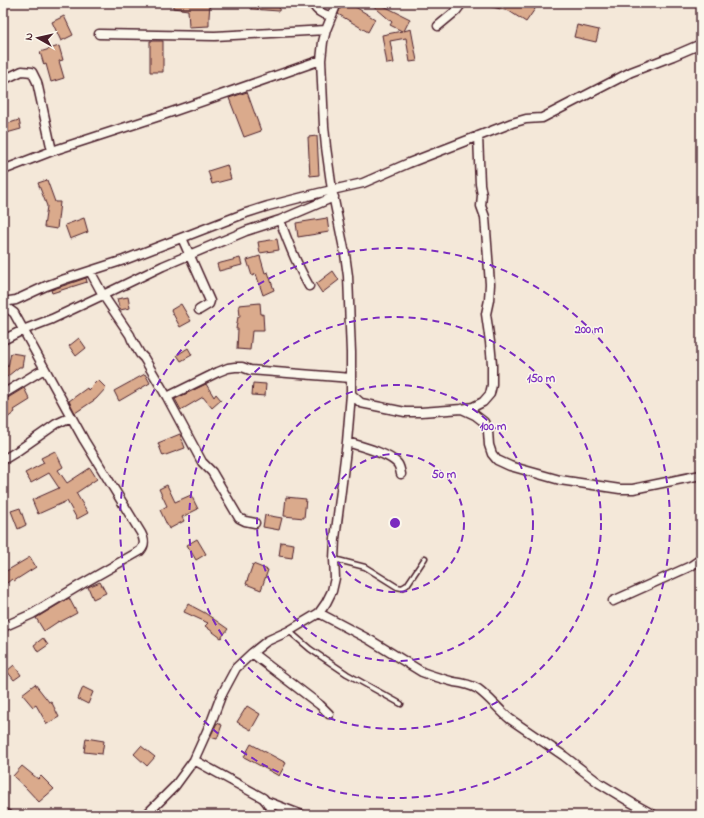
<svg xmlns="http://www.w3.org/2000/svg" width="704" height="818" font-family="'Indie Flower',sans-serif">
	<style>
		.building { fill: #daaa8c; stroke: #4a1f2b }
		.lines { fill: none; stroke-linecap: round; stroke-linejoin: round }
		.service-casing { stroke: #4a1f2b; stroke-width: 7 }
		.minor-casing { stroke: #4a1f2b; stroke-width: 11 }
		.service { stroke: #fbf7ec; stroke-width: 4 }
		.minor { stroke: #fbf7ec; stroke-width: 8 }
		.ring { fill: none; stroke: #7b2cbf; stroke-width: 2; stroke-dasharray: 7 5 }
		.centre { fill: #7b2cbf; stroke: #fbf7ec; stroke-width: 2 }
		.ring-label { font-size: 12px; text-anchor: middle; font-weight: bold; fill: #7b2cbf; stroke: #fbf7ec; stroke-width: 3; stroke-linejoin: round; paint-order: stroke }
	</style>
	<rect width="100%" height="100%" fill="#f4e8d9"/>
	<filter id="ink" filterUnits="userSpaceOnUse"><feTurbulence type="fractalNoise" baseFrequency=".025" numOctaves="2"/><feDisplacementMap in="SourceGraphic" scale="8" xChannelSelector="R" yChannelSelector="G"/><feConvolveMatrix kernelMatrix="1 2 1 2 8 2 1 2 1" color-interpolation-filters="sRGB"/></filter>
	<g filter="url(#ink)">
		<path class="building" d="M173 3H210L209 17V26L189 27 188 10 173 8Z
			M251 3H280L279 11 251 9Z
			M342 3H349L375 19 368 32 338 14Z
			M370 3H378L410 19 404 31 411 29 417 61 410 62 406 38 390 41 394 63 387 64 382 35 402 31 390 25 392 22Z
			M489 3H533L537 6 526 22 509 11 488 6Z
			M64 16 73 35 61 41 52 22Z
			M577 25 599 30 596 42 574 37Z
			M150 41H163V72H150Z
			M59 46 63 60 59 61 64 78 51 82 46 64 44 65 40 52Z
			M247 92 261 131 244 137 229 98Z
			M19 120 21 129 3 134V125Z
			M317 136 319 175 310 176 308 137Z
			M227 165 231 179 212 184 208 171Z
			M47 180 55 202H60L57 229 44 227 47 206 38 183Z
			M84 218 88 232 70 239 65 225Z
			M327 218 329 232 298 237 296 223Z
			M277 239 279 250 260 253 258 242Z
			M260 256 265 273 268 272 274 290 263 295 256 274 252 276 247 260Z
			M240 258 242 265 219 271 217 264Z
			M333 271 339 280 322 293 316 284Z
			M86 278 87 282 52 293 51 290Z
			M128 297 130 308 120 310 117 299Z
			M260 303 261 315 263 314 264 331H252L250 350 237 349 238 329H236L238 317H240L239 305Z
			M181 304 191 321 180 327 171 310Z
			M79 338 86 348 76 356 69 346Z
			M188 348 192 355 181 361 177 355Z
			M11 353 24 355 22 367H19L3 380V360L8 367Z
			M145 374 150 383 119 401 114 391Z
			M98 380 106 388 96 399 75 413 69 401 87 388 88 390Z
			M253 383 266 384 265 396 252 395Z
			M206 384 214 397 216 394 221 400 212 408 203 397 181 410 175 399Z
			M24 388 30 400 14 410 15 412 6 419 3 414V399H6Z
			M180 434 185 448 163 456 158 443Z
			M55 451 63 467 58 470 67 483 90 468 97 479 76 493 88 513 77 519 67 501 38 514 32 500 59 488 49 473 31 483 25 473 44 463 41 458Z
			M167 485 175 502 191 495 198 509 182 517 184 521 169 529 160 510 167 506 159 489Z
			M286 497 306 499 304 518 284 516Z
			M20 508 26 525 18 529 11 511Z
			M265 515 282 518 279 530 263 527Z
			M197 539 206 554 196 560 187 545Z
			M281 542 294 544 292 558 279 556Z
			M30 557 36 567 14 581 12 579 3 586V573Z
			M253 564 268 570 261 590 246 584Z
			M100 582 106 593 93 599 88 587Z
			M69 598 77 613 60 622 59 621 44 631 36 618Z
			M188 604 205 613 228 629 221 638 205 626 208 623 184 612Z
			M43 638 48 645 38 652 34 645Z
			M14 665 21 675 14 680 7 671Z
			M35 684 49 702 51 701 59 717 47 724 36 705 33 707 22 694Z
			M83 687 93 692 88 704 78 699Z
			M247 706 260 714 251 730 237 722Z
			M217 723 222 725 217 739 210 737Z
			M86 738 104 741 102 754 84 752Z
			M251 744 286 763 279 776 244 757Z
			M141 746 155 757 147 766 134 754Z
			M22 766 38 779 41 776 54 789 39 802 25 787 13 776Z"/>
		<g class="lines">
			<g class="service-casing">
				<path id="service" d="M334 559 365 567 397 587 402 588 407 585 425 558
					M289 631 310 649 347 674 401 704"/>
			</g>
			<g class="minor-casing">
				<path id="minor" d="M313 3C316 12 323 14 331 16
					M438 26 456 11 462 3
					M99 34 215 36 326 30
					M3 80 22 71 32 72 37 82 52 151
					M3 170 52 151 166 114 321 60
					M280 220C288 243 297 265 309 286
					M182 238 210 301 209 304 199 310
					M90 271 103 295 130 335 132 340 140 354 144 358 167 397 202 462 212 472 239 518 245 521 255 523
					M3 302 16 300 46 286 65 279 124 260 246 213 268 206 319 193 363 183 409 163 512 123 526 119 542 118 631 72 673 56 701 44
					M3 305 14 313 84 440 141 533C144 539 146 545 140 551L82 584 32 614 3 627
					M3 340 23 330 52 319 103 295 163 266 246 231 280 220 334 197
					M3 394 44 369
					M351 394 361 403 405 412H421L462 409 473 407 483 402 490 394 492 385V364L490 342 486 314 489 300 490 284 485 217 481 206 482 195 480 184 478 136
					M167 397 218 372 228 368 235 367H242L250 370 351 378
					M462 409 475 415 484 422 488 431 489 445 492 454 497 460 510 466 560 480 620 489H633L701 475
					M347 442C360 446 388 453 397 463 400 466 400 470 401 474
					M3 460 16 452 56 424 71 417
					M613 601 691 566 701 559
					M319 613 370 640 422 672C432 676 443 679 454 682 462 683 471 685 478 689 490 698 499 710 510 719L564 756 599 783 632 803 654 815
					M252 653 320 705 329 714
					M194 760 263 798C268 803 272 808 270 815
					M268 802 302 815
					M3 813 8 815
					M146 815 175 786 194 760 212 720 221 696 229 681 236 668 252 653 267 641 289 631 319 613 326 603 332 591 335 578 334 559 335 539 347 442 351 394V353L348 276 345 254 332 190 326 147 324 126 321 60 323 42 326 30 337 3"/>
			</g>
			<use href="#service" class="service"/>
			<use href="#minor" class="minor"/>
		</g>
	</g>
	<g class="ring">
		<circle cx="395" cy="523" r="69"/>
		<circle cx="395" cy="523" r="138"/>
		<circle cx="395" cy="523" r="206"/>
		<circle cx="395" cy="523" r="275"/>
	</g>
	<circle cx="395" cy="523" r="6" class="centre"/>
	<g class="ring-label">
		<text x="589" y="333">200 m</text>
		<text x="541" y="382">150 m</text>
		<text x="493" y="430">100 m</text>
		<text x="444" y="478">50 m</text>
	</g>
	<rect width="704" height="818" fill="none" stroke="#fbf7ec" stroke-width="16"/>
	<rect x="8" y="8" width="688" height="802" fill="none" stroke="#4a1f2b" stroke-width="1.5" filter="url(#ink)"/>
	<g transform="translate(38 38) rotate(278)" stroke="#fbf7ec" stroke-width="3" paint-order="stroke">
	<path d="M0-3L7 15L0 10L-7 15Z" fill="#4a1f2b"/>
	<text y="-6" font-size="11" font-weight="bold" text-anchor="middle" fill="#4a1f2b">N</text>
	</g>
</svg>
